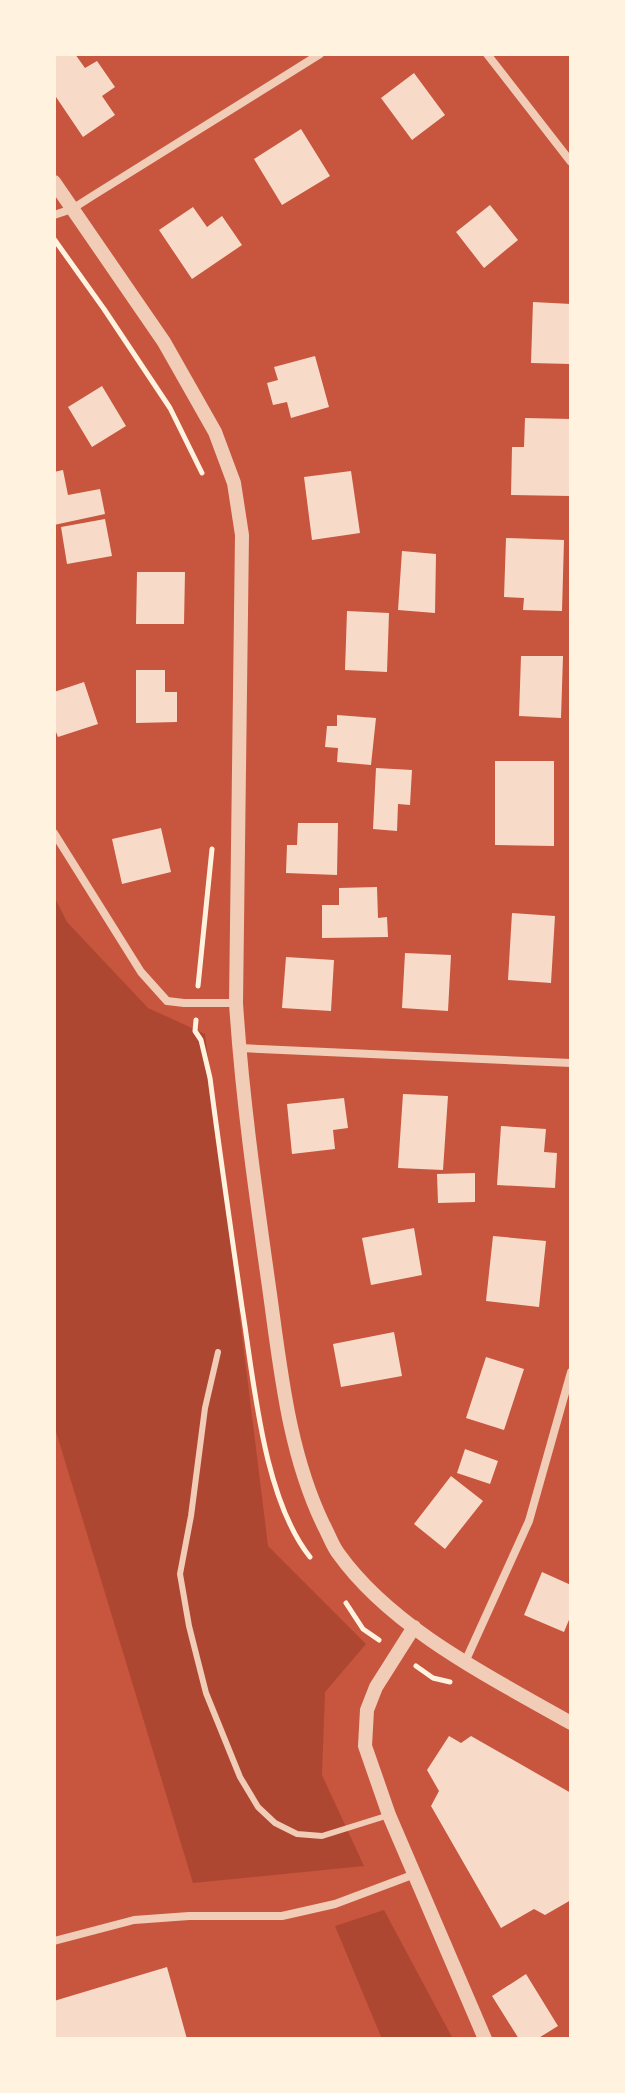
<svg xmlns="http://www.w3.org/2000/svg" width="625" height="2093" font-family="'PT Sans Narrow',sans-serif">
	<style>
		.green { fill: #ae4732 }
		.building { fill: #f7dbc8 }
		.lines { fill: none; stroke-linecap: round; stroke-linejoin: round }
		.path { stroke: #fff3e0; stroke-width: 5 }
		.service { stroke: #f1ccb7; stroke-width: 6 }
		.minor { stroke: #f1ccb7; stroke-width: 8 }
		.tertiary { stroke: #f1ccb7; stroke-width: 14 }
	</style>
	<rect width="100%" height="100%" fill="#c8553d"/>
	<path class="green" d="M54 896 67 922 148 1008 205 1034 268 1546 366 1644 325 1692 322 1775 364 1866 193 1883 54 1425Z
		M384 1910 453 2039H382L335 1926Z"/>
	<path class="building" d="M58 54H75L85 68 97 61 115 87 102 96 115 115 83 137 54 94V57Z
		M414 73 445 115 412 140 381 98Z
		M301 129 330 176 282 205 254 159Z
		M490 205 518 240 484 268 456 232Z
		M193 207 207 227 222 216 242 245 192 279 159 230Z
		M533 302 571 304V364L531 363Z
		M315 356 329 407 291 418 287 402 273 405 267 383 278 380 274 367Z
		M102 386 126 426 92 447 68 407Z
		M525 418 571 419V496L511 495 512 447H524Z
		M63 470 68 495 100 489 105 514 54 525V472Z
		M351 471 360 533 312 540 304 477Z
		M105 519 112 556 67 564 61 527Z
		M506 538 564 540 562 611 523 610 524 598 504 597Z
		M402 551 436 554 435 613 398 610Z
		M137 572H185L184 624H136Z
		M347 611 389 613 387 672 345 670Z
		M521 656H563L561 718 519 716Z
		M136 670H165V692H177V722L136 723Z
		M84 682 98 724 58 737 56 732 54 733V692Z
		M337 715 376 718 371 765 337 762 338 748 325 747 327 726H337Z
		M495 761H554V846L495 845Z
		M376 768 412 770 410 805 398 804 397 831 373 829Z
		M298 823H338L337 875 286 873 287 845H297Z
		M161 828 171 872 122 884 112 839Z
		M377 887 378 918 387 917 388 937 322 938V905H339V888Z
		M512 913 555 916 551 983 508 980Z
		M405 953 451 955 448 1011 402 1008Z
		M286 957 334 960 331 1011 282 1008Z
		M403 1094 448 1096 443 1170 398 1168Z
		M344 1098 348 1128 333 1130 335 1149 292 1154 287 1104Z
		M501 1126 546 1129 544 1152 557 1153 555 1188 497 1185Z
		M475 1173V1202L438 1203 437 1174Z
		M414 1228 422 1275 371 1285 362 1238Z
		M493 1236 546 1241 539 1307 486 1301Z
		M394 1332 402 1376 341 1387 333 1344Z
		M486 1357 524 1369 504 1430 466 1418Z
		M465 1449 498 1461 490 1484 457 1473Z
		M451 1476 483 1501 445 1549 414 1524Z
		M542 1572 571 1585V1615L564 1632 524 1615Z
		M449 1736 461 1743 471 1736 571 1793V1900L545 1915 534 1909 501 1928 431 1806 439 1791 427 1770Z
		M167 1967 187 2039H54V2001Z
		M526 1974 558 2026 537 2039H519L492 1996Z"/>
	<g class="lines">
		<path class="path" d="M54 239 104 309 170 408 202 473
			M198 986 212 849
			M196 1020 195 1031 201 1040 210 1078C220 1155 231 1231 242 1307 254 1381 263 1498 310 1557
			M346 1603 363 1629 379 1640
			M416 1666 433 1678 450 1682"/>
		<path class="service" d="M218 1352 205 1408 191 1516 180 1574 189 1626 206 1693 240 1777 258 1807 275 1823 297 1834 322 1836 389 1815"/>
		<path class="minor" d="M487 54 571 162
			M54 215 72 209 94 195 320 54
			M54 833 141 972 167 1001 184 1003H236
			M239 1048 571 1063
			M465 1662 529 1521 571 1372
			M54 1941 134 1920 189 1916H282L335 1904 415 1874"/>
		<path class="tertiary" d="M54 182 164 342 215 432 234 483 242 535 236 1003C242 1096 255 1188 268 1280 280 1363 287 1450 324 1526 329 1535 332 1545 338 1553 392 1629 492 1678 571 1723
			M414 1627 376 1687 367 1710 365 1746 389 1815 485 2039"/>
	</g>
	<rect width="625" height="2093" fill="none" stroke="#fff3e0" stroke-width="112"/>
</svg>
